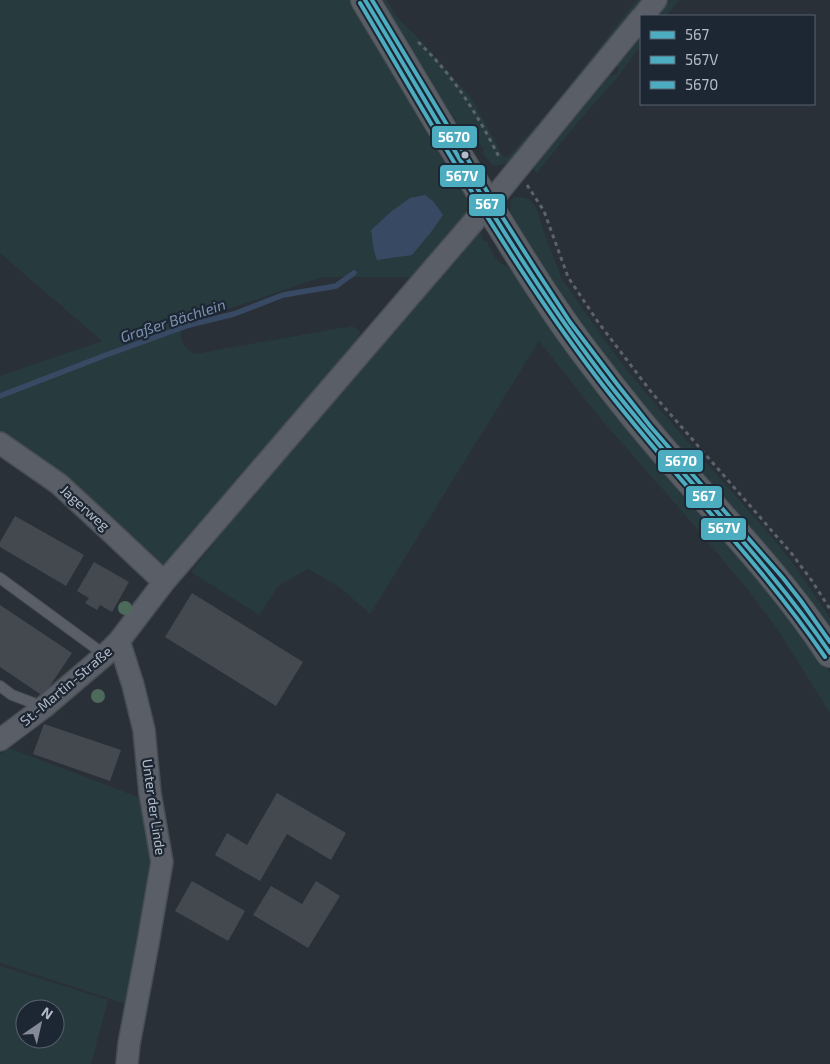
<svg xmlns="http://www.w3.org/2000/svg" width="830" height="1064" font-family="'Exo 2',sans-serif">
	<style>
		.green { fill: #273a3e; fill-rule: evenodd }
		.water { fill: #384963 }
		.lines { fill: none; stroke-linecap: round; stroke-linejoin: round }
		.stream { stroke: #384963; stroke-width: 5.5 }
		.building { fill: #444950 }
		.lane-casing { stroke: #484c53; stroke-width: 12 }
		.street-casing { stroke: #484c53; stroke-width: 24 }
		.secondary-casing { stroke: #484c53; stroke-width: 30 }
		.path { stroke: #5d636a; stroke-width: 3; stroke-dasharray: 4 4; stroke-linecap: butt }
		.lane { stroke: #5a5e66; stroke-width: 10 }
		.street { stroke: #5a5e66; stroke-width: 21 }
		.secondary { stroke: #595d64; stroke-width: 28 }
		.bus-1-casing { stroke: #1d2633; stroke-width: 8 }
		.bus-2-casing { stroke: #1d2633; stroke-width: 8 }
		.bus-3-casing { stroke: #1d2633; stroke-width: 8 }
		.bus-1 { stroke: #4dadc0; stroke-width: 4 }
		.bus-2 { stroke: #4dadc0; stroke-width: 4 }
		.bus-3 { stroke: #4dadc0; stroke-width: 4 }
		.tree { fill: #4e6a5a }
		.bus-dot { fill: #b4bcc9; stroke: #1d2633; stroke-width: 2 }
		.labels { text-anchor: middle; stroke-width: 4.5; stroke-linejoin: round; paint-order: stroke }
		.street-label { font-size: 14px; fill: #b4bcc9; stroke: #1d2633 }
		.water-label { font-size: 15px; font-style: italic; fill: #7c92b1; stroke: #1d2633 }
		.line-badge { stroke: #1d2633; stroke-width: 2 }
		.badge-label { font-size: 14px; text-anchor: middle; font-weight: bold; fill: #fff }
	</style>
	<rect width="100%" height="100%" fill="#2a3038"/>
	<path class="green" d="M0 0H354L473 199 464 219 412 277H322L184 324C178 338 181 347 195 354L352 326 360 331C360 336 359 339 360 343L166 565 158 566 0 436V376L102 341 0 253Z
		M376 0H387L396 16 425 45 471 98 490 132 503 157H508C554 108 594 53 637 0H646L531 140 509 163 493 166 483 154 484 149 478 142H470Z
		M670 0H679L666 16H657Z
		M641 34V45L617 78 577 123 537 173 531 166 607 75H609L612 76 615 75 619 69 616 63Z
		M515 197H521L529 199 536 207 545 235 562 279 596 328 627 370 661 411 777 543 794 565 830 618V637L618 383 511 222 510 210 511 201Z
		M480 232 483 241H487L495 259 509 268 526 284 792 617 830 672V713L778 630 748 590 687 517 600 418 539 341 370 614 341 588 308 569 279 585 259 615 191 572 247 501 468 241Z
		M9 748 143 799 156 863 130 1005 0 963V754Z
		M0 966 108 1000 91 1064H0ZM25 1009H55V1039H25Z"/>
	<path class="water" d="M425 195 434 202 443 215 431 232 412 255 377 260 374 251 371 230 392 211 410 198Z"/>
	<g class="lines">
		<path class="stream" d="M0 396 106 355 189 325 234 314 283 295 336 286 354 273"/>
	</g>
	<path class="building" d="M15 516 84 555 66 586 0 547V542Z
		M94 562 129 582 112 612 100 605 97 610 85 603 89 598 77 591Z
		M192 593 303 662 276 706 165 637Z
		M0 605 72 653 43 696 0 667Z
		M44 724 121 750 110 781 33 754Z
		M277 793 346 833 331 860 287 834 260 881 215 855 227 833 247 845Z
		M192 881 245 911 228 941 175 911Z
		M316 881 340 896 308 948 253 915 271 886 302 904Z"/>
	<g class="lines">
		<g class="lane-casing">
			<path id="lane" d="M0 578 105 655
				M0 686 12 695 44 707"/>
		</g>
		<g class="street-casing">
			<path id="street" d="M643 16 656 0
				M0 443 59 484 112 533 164 582
				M119 641 133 685 144 730 150 793 162 862 148 943 129 1044 127 1064
				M0 740 44 707 105 655 119 641 164 582 488 205 641 18"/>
		</g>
		<g class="secondary-casing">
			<path id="secondary" d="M365 0C410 74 453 148 498 221 527 268 556 315 590 359 619 398 650 436 682 472 733 530 787 587 830 653"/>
		</g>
		<path class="path" d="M418 42C453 74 479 117 500 159
			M527 185 544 211 568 277 598 322 652 393 792 554 812 581 830 609"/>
		<use href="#lane" class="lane"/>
		<use href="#street" class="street"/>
		<use href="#secondary" class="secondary"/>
		<g class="bus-1-casing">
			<path id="bus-1" d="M365 0C441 125 511 255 600 372 673 469 762 553 830 653"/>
		</g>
		<g class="bus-2-casing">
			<path id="bus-2" d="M360 3C435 129 506 258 595 375 668 472 756 556 825 657"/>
		</g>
		<g class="bus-3-casing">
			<path id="bus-3" d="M372 0 503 218 536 270 570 322 617 384 651 427 783 578 801 601 830 642"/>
		</g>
		<use href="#bus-1" class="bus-1"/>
		<use href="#bus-2" class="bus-2"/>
		<use href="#bus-3" class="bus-3"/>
	</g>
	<g class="tree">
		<circle cx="125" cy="608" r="7"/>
		<circle cx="98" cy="696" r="7"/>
	</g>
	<circle class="bus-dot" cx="465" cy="155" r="4.5"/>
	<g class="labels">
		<g class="street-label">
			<text transform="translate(85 508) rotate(42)" y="5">Jagerweg</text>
			<text transform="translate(66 686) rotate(-40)" y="5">St.-Martin-Straße</text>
			<text transform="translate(154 807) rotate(82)" y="5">Unter der Linde</text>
		</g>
		<g class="water-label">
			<text transform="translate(173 321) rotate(-18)" y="5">Graßer Bächlein</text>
		</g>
	</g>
	<g class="line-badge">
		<rect x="431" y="125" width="47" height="24" rx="5" fill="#4dadc0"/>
		<rect x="439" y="164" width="47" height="24" rx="5" fill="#4dadc0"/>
		<rect x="468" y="193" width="38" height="24" rx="5" fill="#4dadc0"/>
		<rect x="657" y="449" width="47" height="24" rx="5" fill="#4dadc0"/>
		<rect x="685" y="485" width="38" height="24" rx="5" fill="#4dadc0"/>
		<rect x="700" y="517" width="47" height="24" rx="5" fill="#4dadc0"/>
	</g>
	<g class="badge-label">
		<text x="454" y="142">5670</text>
		<text x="462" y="181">567V</text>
		<text x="487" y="209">567</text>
		<text x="681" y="466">5670</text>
		<text x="704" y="501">567</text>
		<text x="724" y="533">567V</text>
	</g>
	<rect x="640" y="15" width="175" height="90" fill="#1d2633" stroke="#59626f"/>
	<rect x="650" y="31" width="25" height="8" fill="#4dadc0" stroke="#59626f"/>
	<text x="685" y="40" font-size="15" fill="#b4bcc9">567</text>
	<rect x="650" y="56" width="25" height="8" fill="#4dadc0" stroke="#59626f"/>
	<text x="685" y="65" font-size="15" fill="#b4bcc9">567V</text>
	<rect x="650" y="81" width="25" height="8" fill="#4dadc0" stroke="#59626f"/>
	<text x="685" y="90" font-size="15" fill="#b4bcc9">5670</text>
	<g transform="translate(40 1024) rotate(34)"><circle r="24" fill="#1d2633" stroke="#59626f"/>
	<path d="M0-4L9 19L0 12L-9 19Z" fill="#848b96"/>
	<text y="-8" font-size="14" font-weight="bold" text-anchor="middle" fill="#b4bcc9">N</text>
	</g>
</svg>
